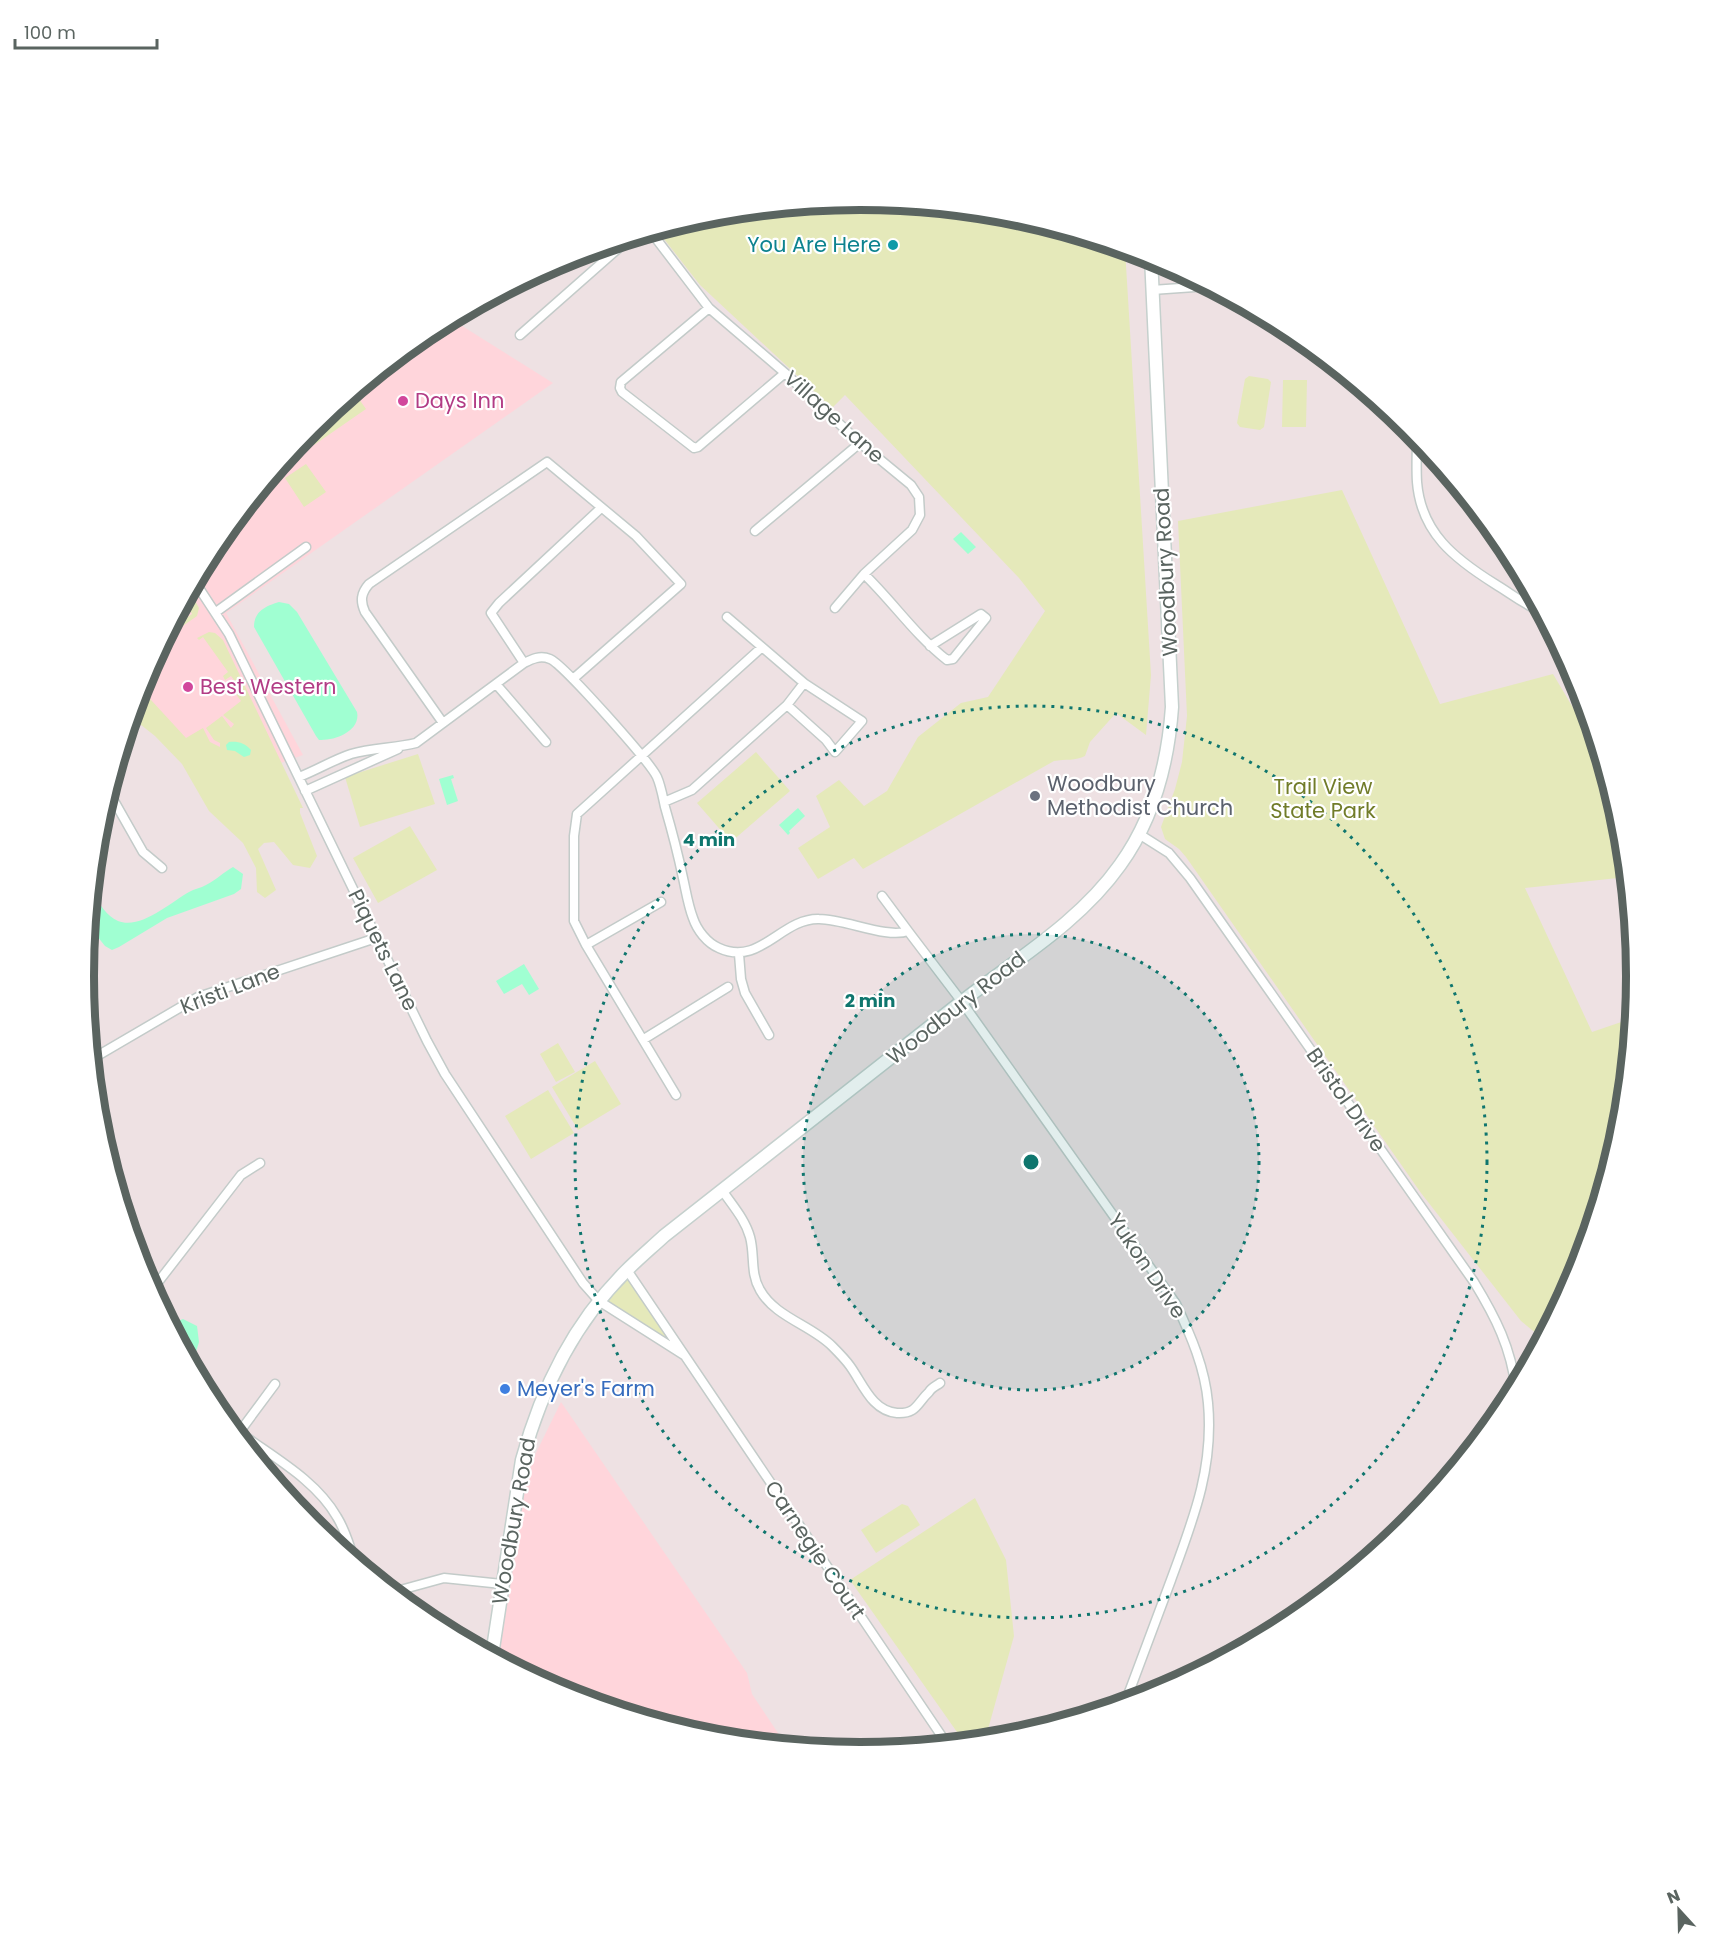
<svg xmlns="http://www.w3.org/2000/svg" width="1721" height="1952" font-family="Poppins,sans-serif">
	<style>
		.commercial { fill: #ffd5db }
		.green { fill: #e5e9ba }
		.water { fill: #a0ffd2 }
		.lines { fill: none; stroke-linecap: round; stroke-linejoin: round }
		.street-casing { stroke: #c3cbc9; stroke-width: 11 }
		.secondary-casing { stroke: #c5d0cd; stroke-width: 15 }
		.street { stroke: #fff; stroke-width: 8 }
		.secondary { stroke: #fff; stroke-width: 12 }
		.ring { fill: none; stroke: #0f766e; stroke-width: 3; stroke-dasharray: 3 6 }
		.culture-dot { fill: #0f9aa8; stroke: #fff; stroke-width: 2 }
		.hotel-dot { fill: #d1479c; stroke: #fff; stroke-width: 2 }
		.worship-dot { fill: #6b7280; stroke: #fff; stroke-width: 2 }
		.shop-dot { fill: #3f7fe0; stroke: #fff; stroke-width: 2 }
		.labels { text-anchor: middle; stroke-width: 4.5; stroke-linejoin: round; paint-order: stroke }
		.culture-label { font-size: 21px; fill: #0d838f; stroke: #fff; text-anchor: end }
		.hotel-label { font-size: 21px; fill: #b23c85; stroke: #fff; text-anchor: start }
		.street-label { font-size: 21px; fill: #5a6460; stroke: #fff }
		.worship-label { font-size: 21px; fill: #5b616d; stroke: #fff; text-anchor: start }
		.park-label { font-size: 21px; fill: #717c29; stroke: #fff }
		.shop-label { font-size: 21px; fill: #366cbe; stroke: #fff; text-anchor: start }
		.rim { fill: none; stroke: #5a6460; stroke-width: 8 }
		.centre { fill: #0f766e; stroke: #fff; stroke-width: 3 }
		.ring-label { font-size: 18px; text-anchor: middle; font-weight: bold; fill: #0f766e; stroke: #fff; stroke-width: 4.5; stroke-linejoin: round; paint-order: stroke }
	</style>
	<rect width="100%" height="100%" fill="#eee1e3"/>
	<path class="commercial" d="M451 319 553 383 226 613 303 755 216 786 136 701 143 679 215 544 312 427 429 330Z
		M561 1402 747 1673 752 1694 786 1745 709 1738 563 1693 494 1656 509 1550 533 1459Z"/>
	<path class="green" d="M861 200 1012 214 1125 249 1151 675 1146 735 1116 713 1090 742 1085 756C1076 761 1065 759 1054 761L863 869 854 858 818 879 798 848 830 827 816 796 839 780 864 806 887 791 918 737 961 703 988 697 1045 611 1019 578 845 395 832 408 700 285 657 230 709 214Z
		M1249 376 1268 379 1271 382 1264 427 1260 430 1240 427 1237 423 1245 379Z
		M1283 380H1307L1306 427H1282Z
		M354 392 366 409 314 445 306 433Z
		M306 464 326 492 304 507 285 478Z
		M1342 490 1440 704 1553 674 1601 755 1622 825 1627 877 1525 888 1592 1032 1633 1018 1622 1128 1578 1273 1543 1339 1521 1321 1421 1193 1186 857 1179 849 1165 839 1161 827 1175 789 1182 762 1187 716 1178 521Z
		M190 591 199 608 197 616 177 630 169 631 192 614 189 608 191 601 187 596Z
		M209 632 215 633 223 640 303 808H300V813L317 856 310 868 293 865 274 842 264 843 258 849 276 890 265 898 257 892 256 868 243 843 209 811 182 764 155 736 131 717 140 688 186 738 203 728 210 742 220 747V743L214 740 206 728 222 716 231 728 234 724 223 715 241 701 235 693 240 688 231 676 225 680 223 676 228 672 203 637 199 640 197 638Z
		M756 752 790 791 731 842 697 803Z
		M418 754 435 804 360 827 345 777Z
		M410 826 437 870 378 903 353 858Z
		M558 1043 575 1072 556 1082 540 1054Z
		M595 1061 621 1104 578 1130 552 1087Z
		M548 1090 574 1133 531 1159 505 1116Z
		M627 1271 681 1351 601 1301Z
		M975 1498 1006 1560 1014 1636 985 1740 964 1742 850 1580Z
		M902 1504 908 1506 920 1525 876 1553 861 1530Z"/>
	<path class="water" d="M961 532 976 547 968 554 953 539Z
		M279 602 289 604 297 612 357 712C361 731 335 741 319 740L316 736 254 627C254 611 266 606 279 602Z
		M229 742C238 741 245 743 251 750L250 755 244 757 235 751 227 750 226 745Z
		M453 775 454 778 451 779 458 801 447 805 439 779Z
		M798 808 805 816 789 831 790 833 788 835 779 825Z
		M233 867 243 874 241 889 234 894 167 918 119 947 112 950 105 946 89 926 92 895C101 904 106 916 118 921 141 930 171 902 189 892 194 889 201 888 206 885 216 880 224 872 233 867Z
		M524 964 539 989 529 995 522 984 504 994 496 981Z
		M183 1319 197 1326 199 1342 192 1365 170 1324Z"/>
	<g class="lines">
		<g class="street-casing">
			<path id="street" d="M651 232 709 308 785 373 860 443 911 485 919 497 920 515 912 530 864 574 835 608
				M1152 290 1209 286
				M709 308 621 382 620 388 622 392 694 448 698 447 785 373
				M520 335 621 246 625 240
				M1417 435C1417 451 1416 466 1417 482 1421 533 1455 559 1495 584 1510 593 1525 605 1542 612
				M755 531 860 443
				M864 574C893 602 915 635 947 660L953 659 986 618 981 614 930 646
				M195 582 229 634 427 1041 445 1074 583 1283 599 1301 684 1355
				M216 612 306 547
				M727 617 804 683 862 721 835 752 826 740 787 705
				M524 663 491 613 499 603 601 508
				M496 684 546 742
				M443 723 365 612C360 601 361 593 369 584L547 462 636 536 681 584 573 679
				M299 777C317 770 333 760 351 754 372 748 395 748 416 743L524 663C532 659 540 655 550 659 563 664 650 762 657 777 661 786 663 798 665 807 672 831 678 854 683 878 686 891 688 905 693 918 697 930 707 943 719 948 760 967 781 918 819 919 845 919 887 939 908 931L962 1002 1176 1304C1191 1336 1205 1368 1208 1403 1214 1468 1193 1520 1171 1580 1156 1621 1140 1662 1125 1703
				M305 791 398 749
				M109 792 143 852 162 868
				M664 802 692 790 787 705 804 683
				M1139 834 1169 853 1190 878 1474 1282C1496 1318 1511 1348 1516 1389
				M882 896 908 931
				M586 945 661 902
				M739 954 741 979 745 993 769 1035
				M644 1039 728 987
				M92 1059 198 997 376 938
				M676 1095 586 945 574 921V836L577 814 761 648
				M722 1190C732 1205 745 1219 750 1237 755 1255 750 1273 760 1290 775 1317 811 1325 832 1346 838 1352 845 1359 850 1366 863 1384 872 1411 897 1413 917 1414 917 1403 929 1392 931 1388 936 1386 940 1383
				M627 1270 947 1744
				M152 1290 241 1175 260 1163
				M239 1432C273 1457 316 1480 337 1517 345 1530 350 1546 354 1560
				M238 1434 275 1384
				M393 1592 444 1578 502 1584"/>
		</g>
		<g class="secondary-casing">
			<path id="secondary" d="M492 1655 522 1460C541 1390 574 1323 626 1271 638 1259 651 1248 664 1236 762 1158 861 1081 960 1003 1015 960 1079 923 1120 865 1154 818 1168 764 1172 707L1151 257"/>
		</g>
		<use href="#street" class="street"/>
		<use href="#secondary" class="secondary"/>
	</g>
	<circle cx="1031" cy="1162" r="228" fill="#0f766e" fill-opacity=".12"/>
	<g class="ring">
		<circle cx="1031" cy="1162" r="228"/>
		<circle cx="1031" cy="1162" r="456"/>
	</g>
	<circle class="culture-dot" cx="893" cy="245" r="6"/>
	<g class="hotel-dot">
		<circle cx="403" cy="401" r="6"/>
		<circle cx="188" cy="687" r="6"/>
	</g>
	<circle class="worship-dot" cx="1035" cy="796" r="6"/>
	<circle class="shop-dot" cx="505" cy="1389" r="6"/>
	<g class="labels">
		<g class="culture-label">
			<text x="881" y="252">You Are Here</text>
		</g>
		<g class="hotel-label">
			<text x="415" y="408">Days Inn</text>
			<text x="200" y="694">Best Western</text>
		</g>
		<g class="street-label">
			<text transform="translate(834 417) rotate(42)" y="7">Village Lane</text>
			<text transform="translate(1166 572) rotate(-93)" y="7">Woodbury Road</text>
			<text transform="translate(383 950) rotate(64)" y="7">Piquets Lane</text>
			<text transform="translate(230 989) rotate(-21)" y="7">Kristi Lane</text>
			<text transform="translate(956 1008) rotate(-38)" y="7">Woodbury Road</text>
			<text transform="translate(1346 1100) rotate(55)" y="7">Bristol Drive</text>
			<text transform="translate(1147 1266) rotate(56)" y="7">Yukon Drive</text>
			<text transform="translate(514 1521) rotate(-80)" y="7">Woodbury Road</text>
			<text transform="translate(815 1550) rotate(56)" y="7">Carnegie Court</text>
		</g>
		<g class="worship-label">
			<text x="1047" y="791">Woodbury<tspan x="1047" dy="24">Methodist Church</tspan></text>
		</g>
		<g class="park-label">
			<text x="1323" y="794">Trail View<tspan x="1323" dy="24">State Park</tspan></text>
		</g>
		<g class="shop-label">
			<text x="517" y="1396">Meyer's Farm</text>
		</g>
	</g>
	<path d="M0 0H1721V1952H0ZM94 976a766 766 0 1 1 1532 0a766 766 0 1 1-1532 0Z" fill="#fff" fill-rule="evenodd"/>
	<path class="rim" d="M94 976a766 766 0 1 1 1532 0a766 766 0 1 1-1532 0Z"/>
	<circle cx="1031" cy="1162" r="9" class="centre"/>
	<g class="ring-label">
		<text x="709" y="846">4 min</text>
		<text x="870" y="1007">2 min</text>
	</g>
	<g transform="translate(1679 1910) rotate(338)" stroke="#ffffff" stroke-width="4.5" paint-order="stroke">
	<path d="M0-4.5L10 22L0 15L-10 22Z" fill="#5a6460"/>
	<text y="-9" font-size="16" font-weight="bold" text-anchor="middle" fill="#5a6460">N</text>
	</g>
	<path d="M15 39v9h142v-9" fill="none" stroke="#5a6460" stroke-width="3"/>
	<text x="24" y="39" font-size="18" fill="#5a6460" stroke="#ffffff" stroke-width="4.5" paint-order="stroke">100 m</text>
</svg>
